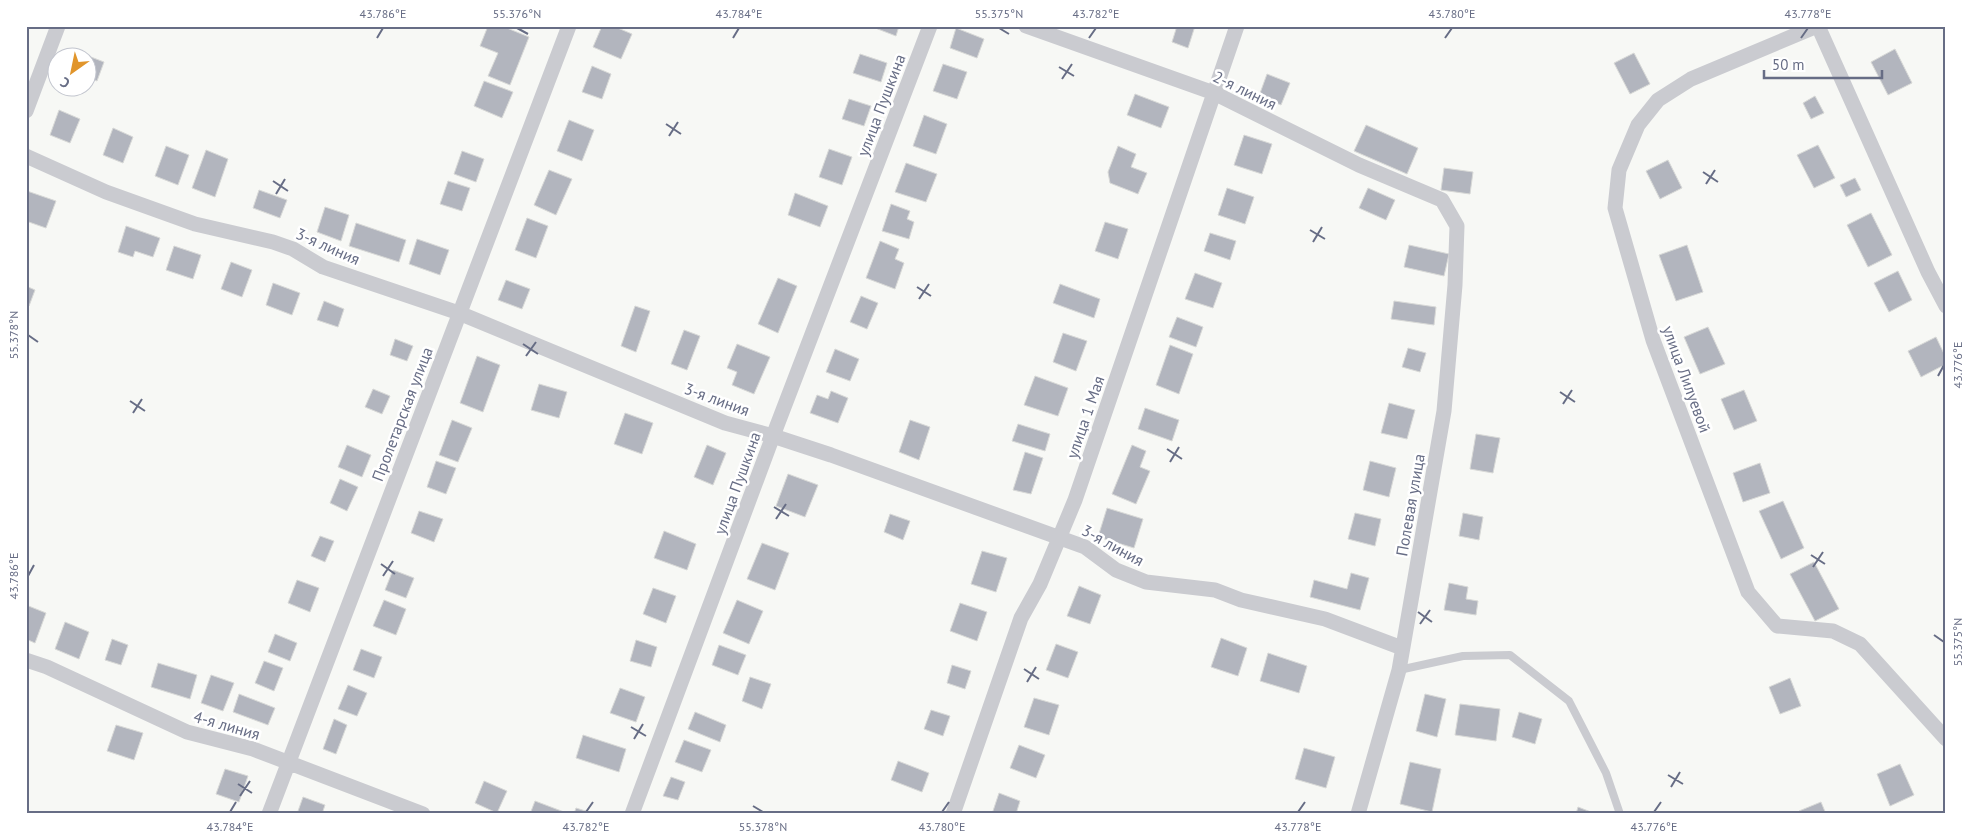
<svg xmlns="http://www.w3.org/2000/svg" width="1972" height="840" viewBox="0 0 1972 840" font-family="'PT Sans',sans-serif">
  <rect width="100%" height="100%" fill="#f7f8f5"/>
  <path fill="#b2b5be" stroke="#d8d9d7" d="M488 26H502L529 37 510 85 488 76 498 53 480 46Z
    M602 26H613L632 34 621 59 593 47Z
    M870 26H899L896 36Z
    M1177 26H1195L1188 48 1172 42Z
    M956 28 984 39 977 58 950 48Z
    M1895 49 1912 83 1888 95 1871 62Z
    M1634 53 1650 84 1630 94 1614 63Z
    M83 54 104 62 97 81 88 77V58H82Z
    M860 54 887 63 881 82 853 73Z
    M943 64 967 72 957 99 933 91Z
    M592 66 611 74 602 99 582 92Z
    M1267 74 1290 83 1281 105 1259 96Z
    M484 81 513 92 502 118 474 106Z
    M1135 94 1169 107 1161 128 1127 115Z
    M1815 96 1824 113 1811 119 1803 103Z
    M849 99 871 106 864 126 842 119Z
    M59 110 80 119 70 143 50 135Z
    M924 115 947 124 936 154 913 146Z
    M569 120 594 130 582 161 557 151Z
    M1366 125 1418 148 1407 174 1354 151Z
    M113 128 133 137 123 163 103 155Z
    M1244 135 1272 144 1262 174 1234 165Z
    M1818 145 1835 178 1814 188 1797 155Z
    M166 146 189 155 178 185 155 176Z
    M1118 146 1136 154 1131 167 1147 173 1138 194 1110 183 1108 172Z
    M829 149 852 157 842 185 819 177Z
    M206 150 228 159 215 197 192 188Z
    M462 151 484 159 476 182 454 174Z
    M1668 160 1682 188 1660 199 1646 171Z
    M906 163 937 174 926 202 895 192Z
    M1444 168 1473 172 1470 194 1441 190Z
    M549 170 572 179 556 215 534 205Z
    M1855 178 1861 190 1846 197 1840 185Z
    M448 181 470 188 462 211 440 204Z
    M1227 188 1254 197 1245 224 1218 215Z
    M1368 188 1395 200 1386 220 1359 208Z
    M259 190 287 200 280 218 253 208Z
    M27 191 56 201 46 228 26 221Z
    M795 193 828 206 820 227 788 215Z
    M891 204 910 211 907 219 914 222 909 239 882 231Z
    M325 207 349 215 341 241 317 232Z
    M1871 213 1892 255 1868 267 1847 225Z
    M527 218 548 226 536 258 515 250Z
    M1105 222 1128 229 1118 259 1095 251Z
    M356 223 406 240 399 262 349 246Z
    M126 226 160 238 153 257 135 251 133 257 118 252Z
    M1210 233 1236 241 1230 260 1204 251Z
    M417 239 449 250 440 275 409 264Z
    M880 241 899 249 895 259 904 263 895 289 866 278Z
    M1409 245 1449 254 1444 276 1404 267Z
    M1687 245 1703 292 1676 301 1659 255Z
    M174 246 201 255 193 279 166 270Z
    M231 262 252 270 242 297 221 289Z
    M1898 271 1912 300 1889 312 1874 283Z
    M1195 273 1222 283 1213 308 1185 299Z
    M778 278 797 286 778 333 758 324Z
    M506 280 530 289 522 309 498 300Z
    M273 283 300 293 292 315 266 305Z
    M1060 284 1100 299 1094 318 1053 303Z
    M26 286 35 290 29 306 26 305Z
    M861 296 878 303 867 329 850 322Z
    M324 301 344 309 338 327 317 320Z
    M1394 301 1436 307 1434 325 1391 319Z
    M635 306 650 311 636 352 621 346Z
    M1177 317 1203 327 1196 347 1169 337Z
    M1708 327 1725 364 1700 374 1684 337Z
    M684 330 700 336 687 370 671 364Z
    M1063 333 1087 341 1076 371 1053 362Z
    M1936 337 1946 358V364L1921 377 1908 351Z
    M395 339 413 346 407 361 390 355Z
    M737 344 770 357 754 394 732 385 737 372 727 368Z
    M1170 345 1193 354 1179 394 1156 385Z
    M1408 348 1426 353 1420 372 1402 367Z
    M835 349 859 359 850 381 826 372Z
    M477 356 500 365 483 412 460 403Z
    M1035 376 1068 388 1058 416 1024 405Z
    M539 384 567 392 559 418 531 410Z
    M373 389 390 396 382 414 365 407Z
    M1744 390 1757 421 1734 430 1721 399Z
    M831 391 848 398 838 423 810 413 817 395 828 399Z
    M1389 403 1415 410 1407 439 1381 433Z
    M1145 408 1179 420 1172 441 1138 429Z
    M625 413 653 423 642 454 614 444Z
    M452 420 472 428 458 462 439 455Z
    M910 420 930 427 919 460 899 452Z
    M1018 424 1050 434 1045 451 1012 441Z
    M1476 434 1500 438 1493 473 1470 469Z
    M347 445 371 455 362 477 338 467Z
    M707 445 726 453 713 485 694 477Z
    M1132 445 1146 451 1140 467 1150 471 1136 504 1112 494Z
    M1025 452 1043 458 1031 494 1013 490Z
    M436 461 456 468 446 494 427 487Z
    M1370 461 1396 468 1389 497 1363 490Z
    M1760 463 1770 493 1743 502 1733 473Z
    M788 474 818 485 805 517 776 506Z
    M340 479 358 487 347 511 330 503Z
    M1783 501 1804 548 1781 559 1759 511Z
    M1107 508 1143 519 1134 548 1098 537Z
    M419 511 443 519 434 542 411 533Z
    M1355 513 1381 519 1375 546 1348 539Z
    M1463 513 1483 517 1479 540 1459 536Z
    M890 514 910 521 903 540 884 532Z
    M664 531 696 544 687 570 654 558Z
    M320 536 334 541 325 562 311 556Z
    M762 543 789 553 775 590 747 579Z
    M982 551 1007 558 996 592 971 584Z
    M1814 562 1839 609 1815 621 1790 574Z
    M393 570 414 578 406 598 385 590Z
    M1351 573 1369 578 1360 610 1310 597 1314 580 1347 589Z
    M297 580 319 588 310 612 288 603Z
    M1449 583 1468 587 1466 599 1478 601 1476 615 1444 610Z
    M1079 586 1101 595 1090 624 1067 616Z
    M653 588 676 596 666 623 643 614Z
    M384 600 406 609 396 635 373 626Z
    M737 600 763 611 749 644 723 633Z
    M960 603 987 612 977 641 950 631Z
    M26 605 46 613 35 643 26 639Z
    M65 622 89 632 79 659 55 649Z
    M275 634 297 643 290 661 268 652Z
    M1221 638 1247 648 1238 676 1211 667Z
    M112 639 128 645 121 665 105 660Z
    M636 640 657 647 651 667 630 661Z
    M1056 644 1078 652 1068 678 1046 670Z
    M719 645 746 655 738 675 712 665Z
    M361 649 382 657 374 678 353 670Z
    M1268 653 1307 666 1299 693 1260 681Z
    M264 661 283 668 274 691 255 683Z
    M158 663 197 675 190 699 151 687Z
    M952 665 971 671 965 689 947 683Z
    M211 675 234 683 223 711 201 703Z
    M750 677 771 684 762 709 742 701Z
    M1790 678 1801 706 1780 714 1769 687Z
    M348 685 367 693 357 716 338 709Z
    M620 688 645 697 636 722 610 713Z
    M239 694 275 708 268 725 233 712Z
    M1425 694 1446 699 1437 737 1416 731Z
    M1034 698 1059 705 1049 735 1024 727Z
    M1460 704 1500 709 1496 741 1455 735Z
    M931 710 950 716 943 736 924 729Z
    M695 712 726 725 720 742 688 729Z
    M1519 712 1542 719 1535 744 1512 737Z
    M334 719 347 725 336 754 323 749Z
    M116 725 143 733 134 760 107 751Z
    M583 735 626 749 619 772 576 758Z
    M684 740 711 750 702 772 675 762Z
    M1019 745 1045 755 1036 778 1010 768Z
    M1304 748 1335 757 1326 788 1295 779Z
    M898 761 929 773 922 792 891 780Z
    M1410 762 1441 769 1432 812 1400 804Z
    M1900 764 1914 795 1890 806 1877 774Z
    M225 769 248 776 239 802 216 794Z
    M671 777 685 782 678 800 663 796Z
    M484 781 507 791 497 813 475 803Z
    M999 793 1020 801 1016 814H992Z
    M303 797 325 805 322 814H297Z
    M535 801 564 812 563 814H530Z
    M1821 802 1826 814H1801L1799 811Z
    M1578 807 1596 814H1576Z
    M576 808 595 814H574Z"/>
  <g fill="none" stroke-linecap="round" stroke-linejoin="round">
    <path stroke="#cacbd0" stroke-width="8" d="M1399 670 1463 656 1510 655 1569 701 1606 773 1620 814"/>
    <path stroke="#cacbd0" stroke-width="15" d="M1026 26 1214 93 1359 165 1442 200 1457 226 1455 285 1444 411 1399 670 1358 814
      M1817 26 1691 79 1658 100 1638 125 1619 170 1615 208 1653 340 1748 592 1777 626 1833 631 1860 644 1946 739
      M1818 26 1928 272 1946 306
      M26 111 58 26
      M26 156 106 192 195 224 273 242 293 249 323 267 459 313 725 423 773 436 831 455 1085 547 1116 570 1146 582 1215 590 1241 600 1325 619 1402 648
      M26 660 47 667 187 732 253 749 423 814
      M269 814 569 26
      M632 814 773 436 930 26
      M953 814 1021 618 1040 584 1075 500 1237 26"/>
  </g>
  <path fill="none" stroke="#676d85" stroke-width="2" d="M517 28 528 34M999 28 1009 34M377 38 383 28M733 38 739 28M1089 38 1096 28M1445 38 1452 28M1801 38 1808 28M1059 67 1074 76M1062 79 1072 64M666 124 681 134M669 136 678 122M1703 172 1718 182M273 181 288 191M1706 184 1715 170M276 194 285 179M1310 230 1325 239M1313 242 1322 227M917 287 931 296M919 299 929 284M28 335 38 342M523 344 538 354M526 356 536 342M1938 376 1944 365M1560 392 1575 402M130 401 145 411M1563 404 1572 390M133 413 142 399M1167 449 1182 459M1170 462 1179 447M774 507 789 516M776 519 786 504M1811 555 1825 564M381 564 395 574M1813 567 1823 552M28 576 34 565M383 576 393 561M1418 612 1432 622M1420 624 1430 610M1934 635 1944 642M1024 669 1039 679M1027 682 1036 667M631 727 646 736M634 739 643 724M1668 775 1683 784M238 784 252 793M1671 787 1680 772M240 796 250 781M753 806 763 812M230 812 236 802M586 812 593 802M942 812 949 802M1298 812 1305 802M1654 812 1661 802"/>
  <g text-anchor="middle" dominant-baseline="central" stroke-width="5" stroke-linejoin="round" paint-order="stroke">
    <g font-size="16" fill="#676d85" stroke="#fff">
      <text transform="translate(1245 90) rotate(26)">2-я линия</text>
      <text transform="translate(881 105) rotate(-69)">улица Пушкина</text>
      <text transform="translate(328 246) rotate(24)">3-я линия</text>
      <text transform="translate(1687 379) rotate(70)">улица Лилуевой</text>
      <text transform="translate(717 399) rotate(20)">3-я линия</text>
      <text transform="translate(402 414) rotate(-69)">Пролетарская улица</text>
      <text transform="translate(1085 417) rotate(-71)">улица 1 Мая</text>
      <text transform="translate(737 483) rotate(-70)">улица Пушкина</text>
      <text transform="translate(1410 505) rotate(-80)">Полевая улица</text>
      <text transform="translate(1113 545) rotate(29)">3-я линия</text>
      <text transform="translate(227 725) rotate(16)">4-я линия</text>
    </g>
  </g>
  <rect width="1972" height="840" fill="none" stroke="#ffffff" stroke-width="55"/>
  <g transform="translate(72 72) rotate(213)"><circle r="24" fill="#ffffff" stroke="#c2c5ce"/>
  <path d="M0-4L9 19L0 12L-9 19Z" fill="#e1952b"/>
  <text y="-8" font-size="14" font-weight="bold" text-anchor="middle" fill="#676d85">С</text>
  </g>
  <path d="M1764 70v8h118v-8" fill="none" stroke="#676d85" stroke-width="2.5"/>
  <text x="1772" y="70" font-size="15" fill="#676d85" stroke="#ffffff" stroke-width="4" paint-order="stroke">50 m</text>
  <rect x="28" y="28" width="1916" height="784" fill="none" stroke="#676d85" stroke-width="2"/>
  <g font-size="12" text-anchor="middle" fill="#676d85">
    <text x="383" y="18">43.786°E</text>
    <text x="517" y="18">55.376°N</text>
    <text x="739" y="18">43.784°E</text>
    <text x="999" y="18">55.375°N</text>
    <text x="1096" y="18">43.782°E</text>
    <text x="1452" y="18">43.780°E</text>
    <text x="1808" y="18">43.778°E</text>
    <text transform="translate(14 335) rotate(-90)" y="4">55.378°N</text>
    <text transform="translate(1958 365) rotate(-90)" y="4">43.776°E</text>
    <text transform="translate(14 576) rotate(-90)" y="4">43.786°E</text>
    <text transform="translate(1958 642) rotate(-90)" y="4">55.375°N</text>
    <text x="230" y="831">43.784°E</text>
    <text x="586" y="831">43.782°E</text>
    <text x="763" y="831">55.378°N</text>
    <text x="942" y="831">43.780°E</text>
    <text x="1298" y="831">43.778°E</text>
    <text x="1654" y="831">43.776°E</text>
  </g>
</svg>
